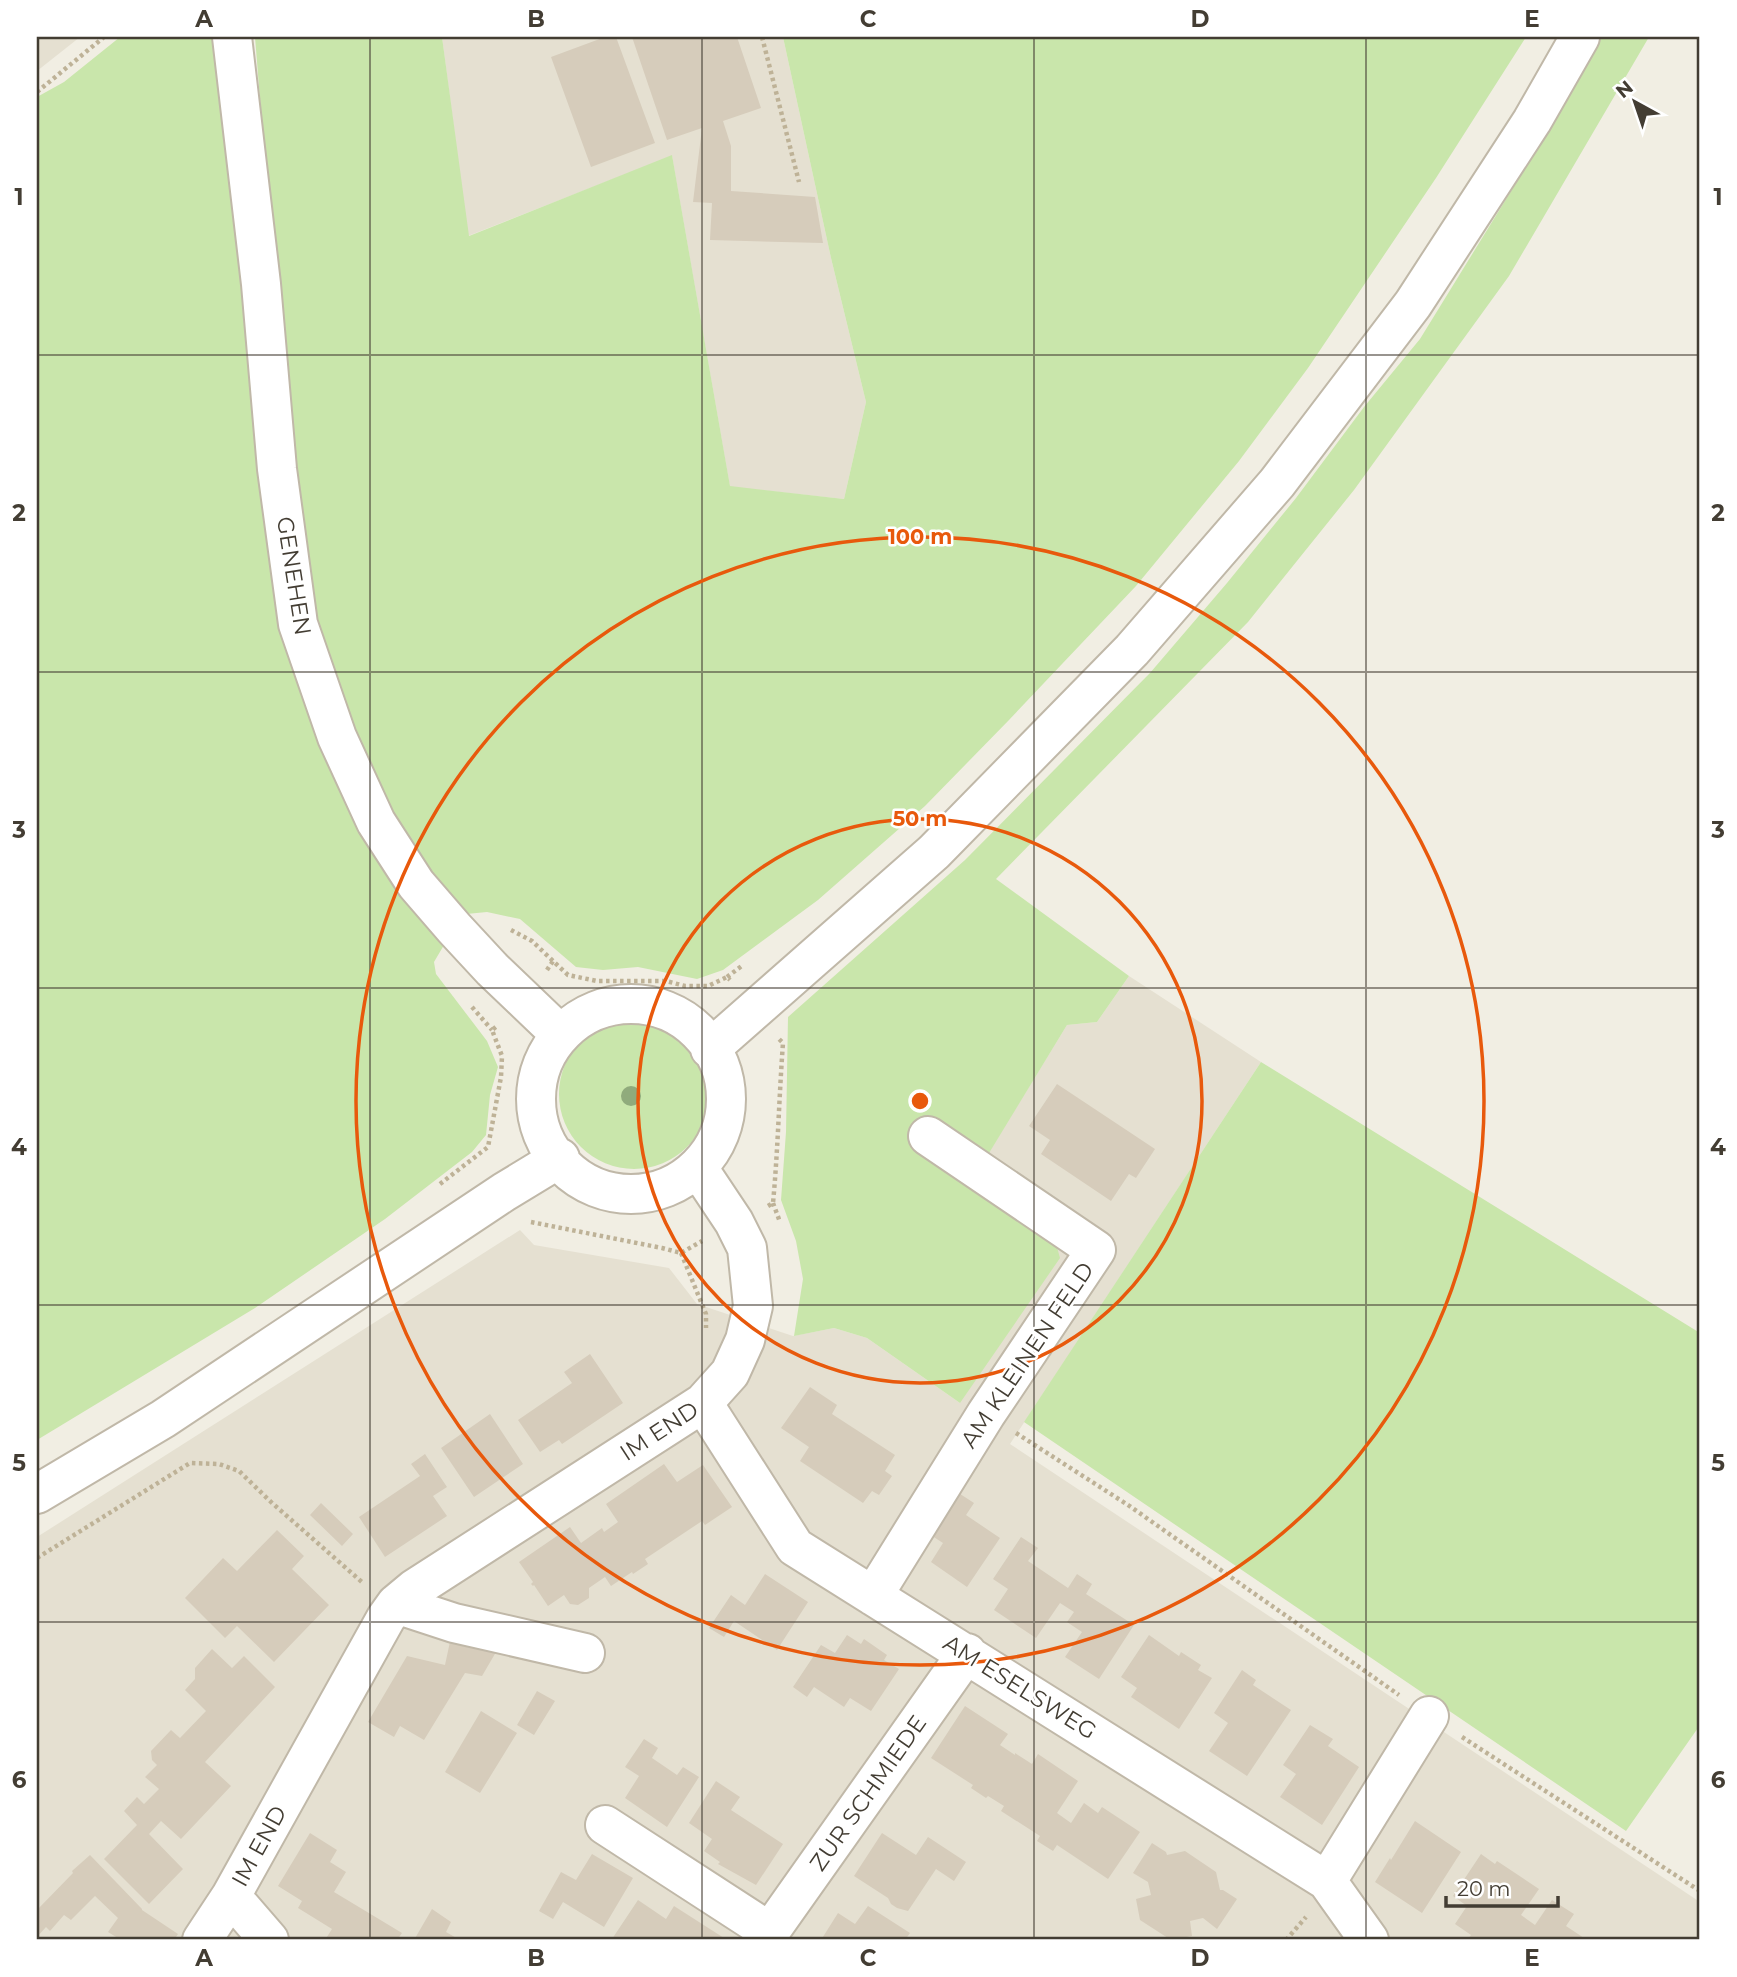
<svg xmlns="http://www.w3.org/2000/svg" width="1737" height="1977" viewBox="0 0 1737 1977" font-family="Montserrat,sans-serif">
  <rect width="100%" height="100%" fill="#f1eee3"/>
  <path fill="#e5e0d1" d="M37 37H80L37 71Z
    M442 37H783L831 258 866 402 844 499 730 487 672 156 468 236Z
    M1129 976 1261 1062 1010 1444 1700 1902V1940H37V1537L520 1230 534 1245 669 1268 697 1304 793 1336 834 1328 867 1338 960 1403 986 1157 1067 1025 1097 1022Z"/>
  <path fill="#c9e6ab" d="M120 37H220L276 588 444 945 434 962 436 974 487 1041 498 1067 490 1095 486 1135 472 1152 385 1219 255 1308 37 1440V97L64 82Z
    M255 37H442L469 236 672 155 730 486 844 499 866 402 831 258 783 37H1526L1436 178 1308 368 1239 461 1136 586 1009 720 925 806 818 900 723 970 697 979 638 967 603 970 576 967 520 919 487 912 456 915 392 814 362 755 306 597 281 359Z
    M1602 37H1649L1509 276 1354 490 1248 622 996 879 1129 976 1097 1022 1067 1025 986 1158 1053 1233 1060 1258 960 1403 867 1338 834 1328 794 1336 803 1279 796 1241 781 1200 786 1132 788 1017 965 860 1150 673 1227 583 1296 498 1364 407 1420 339 1559 113Z
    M559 1094a75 75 0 1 1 150 0a75 75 0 1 1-150 0Z
    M1261 1062 1700 1333V1725L1626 1831 1024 1422Z"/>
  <path fill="#d6ccbb" d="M605 37H616L655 143 591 167 551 57Z
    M632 37H737L761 108 723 121 731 146V191L815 197 823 243 710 240 712 203 693 202 702 128 667 140Z
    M1057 1084 1155 1149 1136 1178 1129 1174 1111 1201 1041 1154 1050 1140 1029 1126Z
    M590 1354 623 1403 562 1444 559 1440 540 1452 518 1420 572 1383 564 1372Z
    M810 1387 837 1405 832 1414 895 1455 885 1471 892 1476 879 1495 872 1491 863 1503 800 1461 809 1447 781 1428Z
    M490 1414 523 1464 474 1497 441 1448Z
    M425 1454 447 1487 433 1496 447 1516 385 1557 359 1517 420 1476 411 1464Z
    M664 1464 677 1482 703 1465 732 1507 705 1525 702 1521 645 1559 648 1564 633 1574 632 1572 611 1586 605 1577 589 1588V1598L578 1605 570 1604 564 1595 548 1606 534 1585 533 1586 531 1584 533 1582 519 1562 570 1527 581 1543 602 1528 604 1532 618 1522 606 1504Z
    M954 1490 974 1503 966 1515 1000 1538 967 1587 931 1562 943 1543 926 1532Z
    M321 1503 353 1534 342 1546 310 1515Z
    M277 1530 304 1556 292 1569 329 1605 274 1662 237 1626 225 1638 185 1598 223 1558 237 1571Z
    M1021 1537 1038 1548 1028 1561 1068 1588 1077 1574 1092 1584 1086 1594 1134 1625 1099 1679 1065 1657 1082 1632 1067 1622 1074 1612 1060 1603 1036 1638 994 1610 1008 1589 993 1579Z
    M765 1574 808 1602 777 1650 734 1621 724 1637 709 1628 731 1595 745 1605Z
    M847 1635 861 1644 864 1639 887 1655 884 1660 899 1669 871 1711 850 1698 844 1707 814 1687 807 1697 793 1687 821 1645 835 1653Z
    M1149 1635 1179 1656 1181 1652 1201 1665 1198 1670 1212 1678 1179 1729 1131 1697 1137 1688 1121 1677Z
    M451 1637 499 1647 482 1676 465 1673 424 1740 400 1726 394 1737 368 1722 407 1656 445 1665Z
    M212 1649 232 1668 244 1656 275 1687 205 1762 231 1786 181 1839 161 1821 149 1834 183 1869 149 1904 104 1859 137 1825 124 1811 137 1797 144 1804 159 1789 145 1777 157 1765 152 1760 151 1751 171 1730 180 1738 206 1711 185 1690 195 1679V1668Z
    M1242 1670 1256 1680 1253 1685 1291 1710 1247 1776 1209 1751 1228 1723 1214 1713Z
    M537 1691 555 1701 534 1735 517 1725Z
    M965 1706 1008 1734 1000 1745 1015 1755V1753L1032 1764 1038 1754 1078 1781 1057 1813 1071 1823 1084 1803 1098 1813 1102 1807 1140 1832 1108 1879 1057 1845 1053 1851 1037 1841 1040 1836 1001 1811 1004 1806 988 1796 986 1798 971 1788 973 1785 931 1758Z
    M481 1711 517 1733 480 1793 445 1772Z
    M1310 1725 1333 1739 1328 1746 1359 1767 1322 1825 1280 1797 1296 1774 1283 1765Z
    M644 1739 658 1748 652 1758 677 1775 683 1767 699 1777 667 1827 625 1798 639 1776 625 1767Z
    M716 1781 740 1797 731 1810 783 1844 756 1885 718 1864 720 1862 704 1851 712 1839 689 1823Z
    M1415 1821 1461 1852 1422 1913 1375 1882 1390 1858 1391 1860Z
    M310 1833 337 1850 330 1862 346 1872 334 1892 402 1933 397 1940H325L332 1929 298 1908 302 1901 278 1886Z
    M882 1833 916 1855 928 1837 966 1862 954 1881 936 1869 908 1911 897 1908 891 1904 888 1898 854 1876Z
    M1152 1843 1166 1852 1167 1855 1185 1851 1216 1872 1220 1890H1223L1237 1899 1217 1929 1203 1918 1190 1921 1192 1936 1171 1940 1140 1920 1136 1899 1151 1895 1148 1882 1133 1873Z
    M592 1854 633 1878 604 1927 563 1902 553 1919 539 1911 561 1872 576 1880Z
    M1481 1854 1495 1864 1497 1861 1539 1889 1521 1915 1535 1925 1552 1900 1574 1914 1566 1926 1587 1940H1530L1527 1938 1525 1940H1467L1471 1935 1455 1924 1467 1906 1453 1896Z
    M90 1855 142 1909V1910L178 1934 174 1940H121L108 1932 118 1918 95 1896 71 1920 64 1915 50 1931 46 1927 37 1937V1910L73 1873 72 1871Z
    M638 1900 666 1919 674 1906 724 1938 722 1940H614L612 1939Z
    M868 1906 910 1933 905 1940H821L838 1913 855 1924Z
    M432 1909 451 1922 446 1932 460 1940H414Z"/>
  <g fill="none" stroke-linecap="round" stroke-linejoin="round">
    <defs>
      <path id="minor" d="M232 37 261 284 277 469 298 624 337 737 376 822 416 884 454 928 492 969 560 1034
        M536 1099a95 95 0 1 1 190 0a95 95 0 1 1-190 0Z
        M710 1049 934 852 1132 650 1277 483 1413 304 1532 121 1580 37
        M703 1403 795 1547 1327 1881 1369 1940
        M37 1494 163 1419 504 1192 560 1158
        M873 1596 986 1414 1096 1250 928 1136
        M396 1604 454 1623 585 1653
        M605 1825 770 1932
        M1327 1881 1429 1716
        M231 1896 269 1940
        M202 1940 231 1896 386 1618 396 1604 414 1589 703 1403 730 1373 745 1340 753 1306 747 1248 734 1222 698 1168
        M764 1940 967 1653"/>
    </defs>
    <use href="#minor" stroke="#c0b8a8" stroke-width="42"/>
    <path stroke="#beb297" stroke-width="4.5" stroke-dasharray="3.5 3.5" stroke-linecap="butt" d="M762 37 799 182
      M37 92 104 37
      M511 930 532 941 553 961
      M547 970 553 961 568 975 597 981H666L685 986H708L727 977 730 980
      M727 977 743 965
      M472 1007 492 1030
      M440 1184 488 1147 501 1077 502 1056 492 1030 497 1026
      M773 1203 780 1222
      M768 1206 773 1203C778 1150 779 1097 783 1043L778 1038
      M531 1222 662 1248 681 1253 702 1241
      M681 1253 706 1314V1328
      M1016 1433 1128 1505 1399 1695
      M37 1558 190 1463 219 1464 239 1471 271 1502 363 1583
      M1462 1737 1700 1891
      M1286 1940 1306 1917"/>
    <use href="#minor" stroke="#fff" stroke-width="38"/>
  </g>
  <circle fill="#90ab7c" cx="631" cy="1096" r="10"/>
  <path fill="none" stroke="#433d33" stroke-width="2" stroke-opacity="0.55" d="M370 37V1940M702 37V1940M1034 37V1940M1366 37V1940M37 355H1700M37 672H1700M37 988H1700M37 1305H1700M37 1622H1700"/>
  <g fill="none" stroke="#e8590c" stroke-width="3.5">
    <circle cx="920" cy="1101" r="282"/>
    <circle cx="920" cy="1101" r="564"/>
  </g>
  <g text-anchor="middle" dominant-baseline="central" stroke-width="5" stroke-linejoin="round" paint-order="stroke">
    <g font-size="23" fill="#433d33" stroke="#fff">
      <text transform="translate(294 576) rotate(81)">GENEHEN</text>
      <text transform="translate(1027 1355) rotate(-56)">AM KLEINEN FELD</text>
      <text transform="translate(659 1431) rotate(-33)">IM END</text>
      <text transform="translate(1020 1687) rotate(32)">AM ESELSWEG</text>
      <text transform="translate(868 1793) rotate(-55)">ZUR SCHMIEDE</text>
      <text transform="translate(259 1846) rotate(-61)">IM END</text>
    </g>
  </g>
  <circle cx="920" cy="1101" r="10" fill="#e8590c" stroke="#fff" stroke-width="3.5"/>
  <g font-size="21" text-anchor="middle" font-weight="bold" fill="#e8590c" stroke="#fff" stroke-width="5" stroke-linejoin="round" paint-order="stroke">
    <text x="920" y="544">100 m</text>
    <text x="920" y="826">50 m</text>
  </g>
  <rect width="1737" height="1977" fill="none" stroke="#ffffff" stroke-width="77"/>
  <g transform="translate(1635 102) rotate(320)" stroke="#ffffff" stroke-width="5" paint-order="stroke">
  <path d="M0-5L12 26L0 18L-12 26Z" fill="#433d33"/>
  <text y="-10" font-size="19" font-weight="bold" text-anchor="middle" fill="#433d33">N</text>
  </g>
  <path d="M1446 1896v10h112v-10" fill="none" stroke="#433d33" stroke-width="3.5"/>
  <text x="1457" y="1896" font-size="21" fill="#433d33" stroke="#ffffff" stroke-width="5" paint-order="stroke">20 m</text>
  <rect x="38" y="38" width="1660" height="1900" fill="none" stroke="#433d33" stroke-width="2.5"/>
  <g font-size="23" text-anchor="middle" font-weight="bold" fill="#433d33">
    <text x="204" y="27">A</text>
    <text x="536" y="27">B</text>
    <text x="868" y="27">C</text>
    <text x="1200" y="27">D</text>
    <text x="1532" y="27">E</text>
    <text x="19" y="205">1</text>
    <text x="1718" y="205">1</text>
    <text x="19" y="521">2</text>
    <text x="1718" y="521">2</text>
    <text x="19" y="838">3</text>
    <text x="1718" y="838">3</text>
    <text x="19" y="1155">4</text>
    <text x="1718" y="1155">4</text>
    <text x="19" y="1471">5</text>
    <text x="1718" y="1471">5</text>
    <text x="19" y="1788">6</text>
    <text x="1718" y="1788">6</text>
    <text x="204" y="1966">A</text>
    <text x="536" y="1966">B</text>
    <text x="868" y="1966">C</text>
    <text x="1200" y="1966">D</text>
    <text x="1532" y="1966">E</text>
  </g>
</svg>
